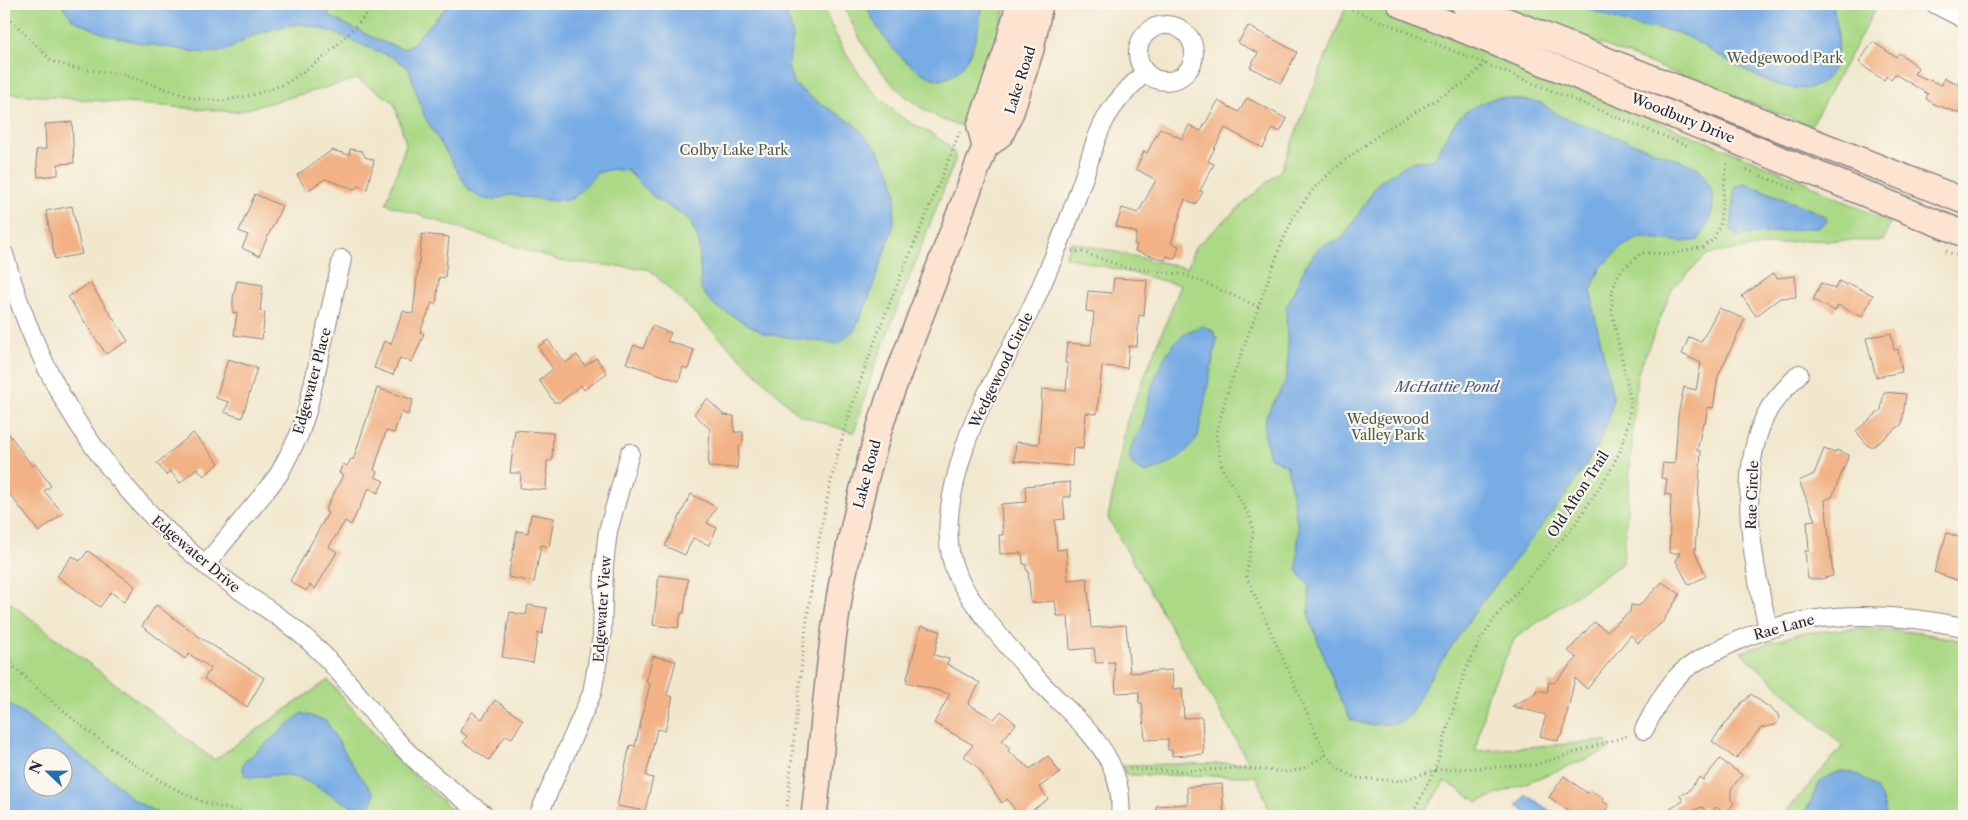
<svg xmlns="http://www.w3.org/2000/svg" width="1968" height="820" viewBox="0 0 1968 820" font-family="'Libre Caslon Text',serif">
  <rect width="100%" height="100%" fill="#fbf7ec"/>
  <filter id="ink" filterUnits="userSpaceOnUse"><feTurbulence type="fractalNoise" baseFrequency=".02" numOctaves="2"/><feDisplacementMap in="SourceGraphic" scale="10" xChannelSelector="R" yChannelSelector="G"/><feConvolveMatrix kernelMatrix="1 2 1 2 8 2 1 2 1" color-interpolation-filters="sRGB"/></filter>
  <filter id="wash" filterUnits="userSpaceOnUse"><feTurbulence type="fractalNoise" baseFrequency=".0096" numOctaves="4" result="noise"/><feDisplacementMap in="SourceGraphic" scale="20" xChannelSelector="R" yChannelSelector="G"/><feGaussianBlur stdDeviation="1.12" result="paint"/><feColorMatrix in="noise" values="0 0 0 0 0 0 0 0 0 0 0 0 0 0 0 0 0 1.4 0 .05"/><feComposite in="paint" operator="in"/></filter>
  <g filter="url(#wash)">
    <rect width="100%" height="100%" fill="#f1e7cd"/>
    <path fill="#abd986" stroke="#667e60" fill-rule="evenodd" d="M4 4H822C840 48 861 85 899 115 913 127 957 141 955 160L872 373 854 433 799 415 649 269 560 261 386 204 406 144 394 102 357 79 236 112 4 93Z
      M843 4H1006L996 47 970 119 959 125C948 124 937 117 927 111 885 87 862 47 843 4Z
      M1347 4H1367L1799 179 1890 223 1883 241 1805 240 1708 254 1673 287 1637 375 1623 563 1515 638 1488 695 1475 751 1606 741 1609 750 1478 802 1445 781 1422 816H1266L1269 809 1256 776 1126 775 1123 765 1249 763 1108 518 1127 420 1181 285 1065 257 1071 242 1187 268 1195 247 1281 170Z
      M1498 4H1878L1811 126Z
      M4 598 214 760 328 680 392 755 459 816H4ZM32 758H62V788H32Z
      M1865 628 1921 633 1964 641V816H1782L1843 746 1741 652 1801 633Z"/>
    <path fill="#78ace5" stroke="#4d6790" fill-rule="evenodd" d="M61 4H323L331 17 380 41 403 49 412 44 449 4H781L789 20 793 37 788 67 794 84 816 101 853 123 877 149 892 174 896 194 893 227 868 300 855 329 838 344 765 334 712 304 701 289 699 241 689 219 655 198 628 171 612 169 597 173 574 198 566 200 554 201 511 195 492 200 481 198 469 190 424 116 409 69 394 58 324 29 302 24 284 26 256 34 225 51 204 53 140 43 104 34 73 20Z
      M866 4H983C978 29 972 76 939 80 907 72 876 33 866 4Z
      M1575 4H1832C1839 26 1842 54 1830 74 1800 119 1714 48 1681 34 1665 28 1648 29 1632 25 1613 19 1594 11 1575 4Z
      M1498 97 1539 102 1560 116 1697 167C1720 192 1716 214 1698 240L1682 242 1642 237 1623 246 1601 267 1591 290 1594 312 1613 397 1609 419 1596 449 1568 492 1477 609 1428 681 1410 715 1399 723 1369 725 1351 720 1341 701 1309 618V586L1297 570 1298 528 1287 466 1270 457 1264 435 1266 416 1285 382 1288 367 1286 308 1306 265 1320 246 1342 239 1379 182 1411 162 1434 159C1455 121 1455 111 1498 97Z
      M1745 183 1819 213 1826 217 1827 221 1819 227 1739 236 1731 231 1734 193 1736 187Z
      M1203 326 1213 331 1217 339 1198 436C1186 456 1168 466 1146 473 1141 471 1134 468 1131 462 1125 449 1139 435 1143 423 1146 416 1146 408 1148 400 1156 371 1170 333 1203 326Z
      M4 700 115 782 132 799 163 816H4ZM32 758H62V788H32Z
      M302 713 326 721 354 767 374 794C373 801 372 807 364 808 350 810 318 785 301 779 294 777 283 775 275 775 264 775 257 780 245 776L242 768 244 762Z
      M1844 771C1868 775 1883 791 1886 816H1801C1820 796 1808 778 1844 771Z
      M1526 794 1553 813 1550 816H1531L1517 806Z"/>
    <g id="blocks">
      <path fill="#f2b285" d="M1248 26 1297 52 1281 83 1250 67 1258 53 1238 43Z
        M1873 42 1896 57 1899 53 1912 62 1918 68 1914 74 1942 85 1944 78 1964 86V115L1934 104 1926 99 1928 94 1895 74 1891 79 1887 76 1884 80 1867 69 1859 62Z
        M1247 98 1287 119 1280 132 1273 128 1263 148 1225 128 1208 161 1214 164 1200 191 1203 192 1195 205 1185 199 1171 243 1179 246 1175 259 1167 256 1165 260 1135 251 1137 245 1134 244 1137 233 1116 226 1122 208 1138 213 1156 180 1136 169 1144 151 1147 153 1160 128 1182 139 1189 125 1201 131 1218 101 1239 112Z
        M72 122 74 163 58 164V175L38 177 36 150 46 149 45 124Z
        M350 149 362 151 365 157 374 160 367 189 358 186 354 189 325 179 307 191 297 175 332 150 349 155Z
        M255 194 282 206 259 256 242 248 248 235 239 231Z
        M72 206 82 254 55 259 46 211Z
        M422 234 449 237 445 278 439 277 436 304 432 303 420 332 424 334 412 362 400 358 393 375 374 368 384 341 391 344 403 311 413 314Z
        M1774 273 1777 278 1795 276 1796 297 1780 298 1756 316 1742 296Z
        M1114 278 1147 280 1144 316 1139 315 1137 346H1129L1127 368 1102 366 1097 414 1086 413 1083 449 1073 448 1072 466 1014 461 1016 442 1039 444 1042 389 1066 391 1068 363H1065L1067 343 1091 345 1094 312 1086 311 1088 291 1112 293Z
        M237 281 263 285 260 311 265 312 262 339 234 335 237 312 233 313V298Z
        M1839 281 1847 285 1848 283 1873 295 1862 317 1838 305 1835 311 1813 300 1821 283 1835 289Z
        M90 283 128 341 106 354 68 297Z
        M1719 308 1745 319 1718 376 1713 408 1708 407 1705 423H1703L1697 451H1701L1695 552 1706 576 1689 585 1676 561 1680 553H1669L1671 495 1665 494 1667 479 1661 478 1663 463 1675 464 1678 415 1684 387 1696 390 1701 363 1682 354 1689 337 1701 342Z
        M652 326 671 333 667 341 694 350 688 369 683 367 679 381 626 363 634 345 643 349Z
        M1891 333 1894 350 1898 349 1902 372 1876 377 1866 338Z
        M548 340 565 363 577 355 585 366 596 358 607 373 584 390 581 385 560 402H554L539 380 553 369 538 347Z
        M228 359 257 368 242 418 224 412 229 402 216 398Z
        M377 388 413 400 408 415 401 412 394 433 386 431 374 470 377 472 375 477 384 481 378 493 369 488 351 525 345 521 329 547 337 552 315 589 310 585 306 591 290 581 328 513 325 511 343 475 339 473 343 464 347 466 351 459 353 460Z
        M1884 392 1906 394 1902 424 1874 446H1868L1856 431 1881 410Z
        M707 399 724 415 734 416V432H743V442L739 447 737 468 708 467 710 429 694 414Z
        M4 427 32 466 35 464 51 486 44 491 63 513 39 532 4 487Z
        M515 430 553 433 552 461H547L546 490 520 488 521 473H510Z
        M193 433 219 463 204 476 197 468 180 483 170 471 166 475 157 463Z
        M1824 449 1835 453 1836 450 1849 455 1832 497 1825 500 1833 576 1821 579H1808L1805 551H1809L1807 521 1815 520 1799 481 1814 474Z
        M1070 482 1071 497H1063L1065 519 1055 520 1057 550 1066 549 1068 580 1087 578 1091 628 1126 625 1130 673 1172 670 1173 689 1182 688 1184 718 1202 717 1204 754 1172 756V750H1168V739L1145 740 1142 703H1139V692L1116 693 1114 662 1096 663 1094 648 1070 650 1068 616H1057L1055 601 1031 603 1028 570H1026V564H1023L1022 553 1000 554 999 535H1003L1001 504 1026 502 1025 486Z
        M691 494 716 507 707 523 717 528 709 545 693 538 685 555 665 546Z
        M531 514 554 518 549 547 541 545 534 582 508 577 517 531 528 533Z
        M1947 533 1964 539V566L1959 581 1934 572Z
        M88 551 135 586 124 602 111 592 100 607 57 576 72 556 80 561Z
        M659 575 688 579 684 613H681L678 628 653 625Z
        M1662 582 1680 594 1665 618 1666 619 1638 643 1631 635 1587 689 1575 678 1562 736H1559L1558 741 1540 736 1546 715 1512 706 1535 694 1536 690 1547 692 1549 682 1554 683 1577 658 1568 651 1594 622 1607 631 1630 612 1631 605 1639 606Z
        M156 605 201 638 264 678 247 707 204 679 211 668 189 654 185 659 142 626Z
        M528 605 547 608 542 634 538 633 533 663 502 657 510 612 526 615Z
        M921 626 940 631 934 655 949 659 947 664 980 683 968 704 994 719 1001 711 1016 724 1002 741 1010 748 1008 751 1030 769 1048 756 1060 773 1039 787 1048 799 1024 816H1019L1007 799 1002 803 978 768 964 756 973 745 934 723 950 694 906 682Z
        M653 656 676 661 667 695 673 697 665 731 657 729 646 776 653 778 645 811 617 806 630 745 635 746 650 684 646 682Z
        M1751 694 1778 714 1779 720 1775 725 1761 728 1736 759 1712 741 1744 700 1745 701Z
        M495 700 523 720 512 738 506 735 489 760 463 742 467 736 460 731 472 712 482 719Z
        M1720 759 1742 775 1731 789V800L1734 803 1726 814 1716 807 1711 814 1702 807 1680 816H1659L1683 801 1680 795 1688 792 1699 777 1703 780Z
        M1564 776 1587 793 1590 790 1604 799 1602 801 1609 805 1602 816H1576L1549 797Z
        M1222 784 1224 816H1157L1156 806 1188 804 1187 787Z"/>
    </g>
  </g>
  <g filter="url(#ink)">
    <use href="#blocks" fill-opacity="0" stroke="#8a8484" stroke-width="1"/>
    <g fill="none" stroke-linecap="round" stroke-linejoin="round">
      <defs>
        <path id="street" d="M1935 4 1964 19
          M1138 53a28 28 0 1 1 56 0a28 28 0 1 1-56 0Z
          M4 254C40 383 103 481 207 566 241 594 279 613 311 643 343 672 367 708 396 740 422 769 455 793 486 816
          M205 565 265 492 279 474 299 435 307 411 342 259
          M1768 628C1753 564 1734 470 1769 409 1777 396 1789 385 1799 374
          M1644 730C1653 712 1662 694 1676 678 1688 665 1704 657 1720 649 1796 609 1881 610 1964 627
          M538 816 592 693 602 636 604 565 608 531 630 453
          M1120 816C1126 756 1078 722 1041 683 1015 655 973 608 957 575 939 536 953 484 965 446 982 394 1013 349 1035 300 1052 262 1068 224 1081 185 1090 161 1095 135 1109 113 1118 98 1132 85 1145 72"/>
        <path id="secondary" d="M1400 4 1964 234
          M1464 4 1964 201
          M985 147 980 126 1006 53 1019 4
          M814 816C823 738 828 659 842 582 854 521 869 460 888 401L985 147 1001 134 1011 112 1031 49 1040 4"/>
      </defs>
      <use href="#street" stroke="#8a8484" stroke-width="20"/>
      <use href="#secondary" stroke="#8a8484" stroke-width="28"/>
      <path stroke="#8a8484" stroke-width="3" stroke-dasharray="1 4" stroke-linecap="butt" d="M1338 4 1688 146
        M4 13 52 61 73 68 121 74 194 98 222 101 253 95 285 84 327 55 377 4
        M1485 63 1466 82 1385 130 1338 166 1315 187 1295 214 1282 242 1226 396 1216 435 1222 468 1250 517 1253 532 1246 576 1326 755 1341 770 1356 778 1400 781 1435 770 1535 765 1630 735
        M1747 170 1794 189
        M1072 251 1082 252 1124 267 1186 275 1259 307
        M1946 251 1964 259
        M4 657C57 709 137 776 206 803 227 811 252 812 273 816
        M1130 769 1184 771 1243 768 1287 772 1302 769 1326 755
        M786 816C799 695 807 571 838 453 868 342 919 238 960 131
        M1411 816 1435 770 1464 674 1478 644 1494 619 1576 523 1610 471 1620 451 1627 428 1631 402 1612 312V292L1619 273 1641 253 1671 254 1703 247 1714 239 1720 224 1727 161"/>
      <use href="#street" stroke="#fff" stroke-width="18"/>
      <use href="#secondary" stroke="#fde4d1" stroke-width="25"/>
    </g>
  </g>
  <g text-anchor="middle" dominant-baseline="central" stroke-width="4.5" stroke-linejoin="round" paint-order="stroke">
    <g font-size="14" fill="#4b5952" stroke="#fbf7ec">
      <text x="1785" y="58">Wedgewood Park</text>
      <text x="734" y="150">Colby Lake Park</text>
      <text x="1388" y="419">Wedgewood<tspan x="1388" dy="16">Valley Park</tspan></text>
    </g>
    <g font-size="14" fill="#22223b" stroke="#fbf7ec">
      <text transform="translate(1020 80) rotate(-72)">Lake Road</text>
      <text transform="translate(1683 118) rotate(22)">Woodbury Drive</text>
      <text transform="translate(1001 370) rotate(-64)">Wedgewood Circle</text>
      <text transform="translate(312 381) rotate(-75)">Edgewater Place</text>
      <text transform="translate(867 474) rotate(-75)">Lake Road</text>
      <text transform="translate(1578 494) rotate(-57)">Old Afton Trail</text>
      <text transform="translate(1752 495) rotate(-88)">Rae Circle</text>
      <text transform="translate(196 554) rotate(40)">Edgewater Drive</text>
      <text transform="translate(602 609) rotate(-86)">Edgewater View</text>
      <text transform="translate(1784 627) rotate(-15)">Rae Lane</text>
    </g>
    <g font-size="15" font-style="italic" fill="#44597f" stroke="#fbf7ec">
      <text x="1447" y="386">McHattie Pond</text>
    </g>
  </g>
  <rect width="1968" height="820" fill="none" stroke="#fbf7ec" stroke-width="20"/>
  <g transform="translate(48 772) rotate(292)"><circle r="24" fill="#fbf7ec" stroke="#a4a2a5"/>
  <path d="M0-4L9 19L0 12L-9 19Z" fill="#1f6fb2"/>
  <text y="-8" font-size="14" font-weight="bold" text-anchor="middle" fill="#22223b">N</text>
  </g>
</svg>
